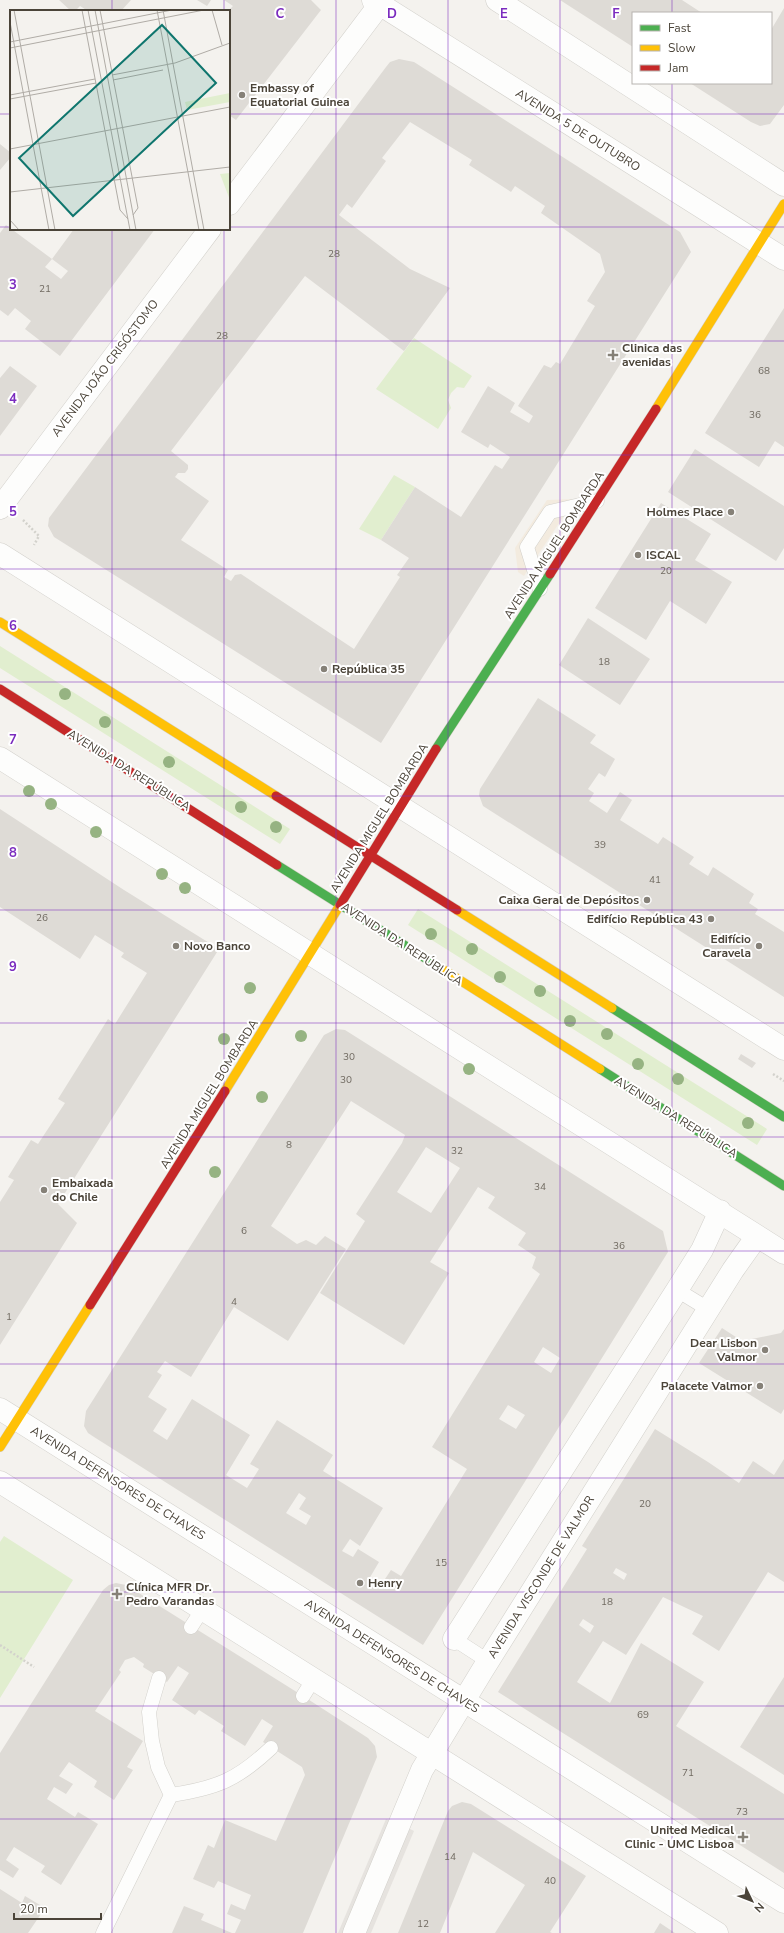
<svg xmlns="http://www.w3.org/2000/svg" width="784" height="1933" viewBox="0 0 784 1933" font-family="'Nunito Sans',sans-serif">
  <rect width="100%" height="100%" fill="#f4f2ee"/>
  <path fill="#f3ebdf" d="M575 499 524 576 518 572 515 548 547 500Z"/>
  <path fill="#e1eecf" d="M414 338 472 376 464 388 457 387 451 393 448 400 451 408 438 429 376 389Z
    M394 475 415 487 381 540 359 529Z
    M0 646 290 829 280 844 0 668Z
    M418 909 767 1129 757 1145 408 925Z
    M4 1536 73 1580 0 1698V1542Z"/>
  <path fill="#e6e3df" d="M386 1819 393 1822 347 1933H338Z
    M406 1827 414 1831 371 1933H362Z"/>
  <path fill="#dedbd6" fill-rule="evenodd" d="M59 0H131L121 11H88L80 6 75 11H71Z
    M197 0H211L207 6Z
    M224 0H311L321 10 236 120 229 115 228 11 233 6Z
    M560 0H682L702 13H633V47Z
    M784 8V105L770 124 760 126 751 122 690 83H771V30Z
    M399 59 414 62 680 232 691 252 381 743 54 537 48 526 49 518 386 67 390 62ZM410 122 472 160 469 165 511 192 515 186 545 206 541 213 600 254 605 272 587 301 595 306 560 364 556 362 551 368 544 365 518 406 533 416 529 423 510 412 515 403 488 386 461 432 488 448 490 444 510 457 502 469 495 465 461 517 415 487 381 540 409 558 397 575 400 577 354 649 241 574 235 575 231 581 224 577 228 570 181 540 209 501 175 477 178 473H185L188 469V465L171 451 305 276 404 351 450 288 410 269 339 215 347 204 352 208 386 161 382 158Z
    M0 144 11 153V157L0 170Z
    M6 225 52 259 45 267 61 279 68 271 52 259 74 229H155L60 356 25 329 31 321 15 308 8 316 0 310V233Z
    M784 308V447L775 441 759 467 705 433Z
    M10 366 37 386 0 436V378Z
    M695 449 784 506V548L776 561 668 492Z
    M661 503 711 534 695 560 732 582 706 624 670 601 646 640 595 608Z
    M588 618 650 659 620 705 559 665Z
    M538 698 596 735 590 743 615 759 605 777 599 773 588 789 594 793 589 801 607 813 620 792 632 800 620 820 658 844 663 837 694 857 689 864 708 876 713 867 754 894 749 903 758 909 755 914 784 932V997L483 806 479 795 480 789Z
    M0 809 124 890 219 949 58 1204 77 1223 0 1345V1202L14 1180 8 1177 31 1140 38 1144 65 1103 58 1099 108 1019 115 1024 147 973 121 957 124 953 95 935 80 959 0 907Z
    M336 1029 345 1030 663 1231 668 1252 423 1645 94 1437 88 1433 84 1426 86 1411 324 1035ZM351 1101 405 1135 402 1143 356 1214 365 1221 320 1293 404 1345 449 1273 430 1262 478 1187 495 1197 488 1208 526 1233 518 1245 536 1257 532 1268 540 1274 432 1447 467 1469 401 1576 391 1570 381 1585 369 1579 379 1562 358 1549 353 1557 342 1551 350 1539 360 1546 383 1508 323 1471 333 1455 277 1420 250 1464 259 1469 247 1488 226 1475 250 1435 192 1399 167 1440 153 1431 167 1409 148 1397 162 1375 157 1372 165 1361 191 1377 234 1307 288 1341 346 1249 325 1236 316 1245 306 1240 297 1244 271 1226ZM426 1147 460 1168 431 1213 397 1192ZM543 1347 560 1358 551 1373 534 1362ZM508 1405 525 1415 516 1429 499 1419ZM299 1493 306 1498 299 1509 311 1516 306 1525 286 1513Z
    M741 1054 756 1063 752 1068 738 1059Z
    M722 1328 742 1341 781 1333 784 1329V1409L781 1414 699 1363Z
    M655 1429 708 1462 739 1483 753 1461 774 1475 784 1459V1582L768 1572 719 1651 692 1634 703 1616 663 1597 626 1655 603 1641 577 1682 610 1703 641 1643 704 1682 676 1726 784 1794V1873L498 1692 587 1549 582 1546ZM616 1568 627 1574 624 1580 613 1573ZM583 1619 594 1626 590 1633 579 1625Z
    M116 1583 126 1585 303 1696 368 1738 375 1746 377 1757 303 1933H235L241 1920 227 1914 231 1904 245 1910 251 1895 218 1881 214 1888 193 1879 208 1845 214 1848 225 1820 276 1841 305 1775 302 1767 263 1742 273 1726 262 1719 245 1746 221 1731 224 1726 199 1710 195 1715 172 1700 189 1673 178 1666 167 1682 143 1667 144 1664 134 1657 125 1660 119 1670 121 1672 95 1711 143 1741 127 1767 133 1770 114 1800 94 1787 97 1781 69 1762 59 1776 73 1784 66 1794 54 1787 47 1799 75 1817 78 1812 98 1824 61 1885 41 1872 45 1866 14 1847 6 1860 19 1869 13 1878 0 1870V1753L103 1590 109 1585Z
    M784 1677V1775L740 1747Z
    M462 1802 471 1804 586 1876 550 1932 552 1933H495L525 1885 473 1852 440 1933H398L448 1811 452 1806Z
    M0 1889 22 1903 25 1896 45 1908 28 1933H0Z
    M184 1906 204 1914 201 1920 232 1933H172Z
    M660 1923 675 1933H654Z"/>
  <g fill="none" stroke-linecap="round" stroke-linejoin="round">
    <defs>
      <path id="lane" d="M540 589 527 547 550 512 597 501
        M677 1290 708 1309
        M191 1627 202 1610
        M454 1639 488 1661
        M159 1678 149 1712 152 1741 158 1767 171 1795C217 1788 237 1780 271 1748
        M303 1696 313 1680
        M103 1933 171 1795"/>
      <path id="street" d="M373 0 784 259
        M497 0 784 185
        M229 204 383 0
        M0 508 210 229
        M0 554 784 1049
        M0 758 784 1253
        M0 1409 784 1902
        M0 1482 717 1933
        M454 1639 677 1290 702 1250 720 1211
        M354 1933 422 1770 482 1671 733 1270 757 1236"/>
      <path id="fast" d="M436 749 550 574
        M277 865 436 965
        M612 1008 784 1117
        M600 1069 784 1186"/>
      <path id="slow" d="M656 409 784 204
        M0 622 276 796
        M457 910 612 1008
        M436 965 600 1069
        M225 1091 340 905
        M0 1447 90 1305"/>
      <path id="jam" d="M550 574 656 409
        M0 689 277 865
        M276 796 457 910
        M340 905 436 749
        M90 1305 225 1091"/>
    </defs>
    <use href="#lane" stroke="#d2d0cb" stroke-width="15"/>
    <use href="#street" stroke="#d2d0cb" stroke-width="23"/>
    <use href="#fast" stroke="#d3cfc5" stroke-width="10"/>
    <use href="#slow" stroke="#d3cfc5" stroke-width="10"/>
    <use href="#jam" stroke="#d3cfc5" stroke-width="10"/>
    <path stroke="#d3d2cc" stroke-width="2.5" stroke-dasharray="2 2" stroke-linecap="butt" d="M23 520 39 536 34 545
      M773 1074 784 1081
      M0 1645 34 1667"/>
    <use href="#lane" stroke="#fdfdfc" stroke-width="14"/>
    <use href="#street" stroke="#fdfdfc" stroke-width="22"/>
    <use href="#fast" stroke="#4caf50" stroke-width="9"/>
    <use href="#slow" stroke="#ffc107" stroke-width="9"/>
    <use href="#jam" stroke="#c62828" stroke-width="9"/>
  </g>
  <g fill="#96b382">
    <circle cx="65" cy="694" r="6"/>
    <circle cx="105" cy="722" r="6"/>
    <circle cx="169" cy="762" r="6"/>
    <circle cx="29" cy="791" r="6"/>
    <circle cx="51" cy="804" r="6"/>
    <circle cx="241" cy="807" r="6"/>
    <circle cx="276" cy="827" r="6"/>
    <circle cx="96" cy="832" r="6"/>
    <circle cx="162" cy="874" r="6"/>
    <circle cx="185" cy="888" r="6"/>
    <circle cx="431" cy="934" r="6"/>
    <circle cx="472" cy="949" r="6"/>
    <circle cx="500" cy="977" r="6"/>
    <circle cx="250" cy="988" r="6"/>
    <circle cx="540" cy="991" r="6"/>
    <circle cx="570" cy="1021" r="6"/>
    <circle cx="607" cy="1034" r="6"/>
    <circle cx="301" cy="1036" r="6"/>
    <circle cx="224" cy="1039" r="6"/>
    <circle cx="638" cy="1064" r="6"/>
    <circle cx="469" cy="1069" r="6"/>
    <circle cx="678" cy="1079" r="6"/>
    <circle cx="262" cy="1097" r="6"/>
    <circle cx="748" cy="1123" r="6"/>
    <circle cx="215" cy="1172" r="6"/>
  </g>
  <path fill="none" stroke="#7b2cbf" stroke-width="1" stroke-opacity="0.55" d="M112 0V11M224 0V11M336 0V1933M448 0V1933M560 0V1933M672 0V13M672 83V1933M0 114H11M229 114H784M0 227H11M229 227H784M112 229V1933M224 229V1933M0 341H784M0 455H784M0 569H784M0 682H784M0 796H784M0 910H784M0 1023H784M0 1137H784M0 1251H784M0 1364H784M0 1478H784M0 1592H784M0 1706H784M0 1819H784"/>
  <g fill="#868178" stroke="#fff" stroke-width="1.5">
    <circle cx="242" cy="95" r="4"/>
    <path d="M611 349h4v4h4v4h-4v4h-4v-4h-4v-4h4z"/>
    <circle cx="731" cy="512" r="4"/>
    <circle cx="638" cy="555" r="4"/>
    <circle cx="324" cy="669" r="4"/>
    <circle cx="647" cy="900" r="4"/>
    <circle cx="711" cy="919" r="4"/>
    <circle cx="176" cy="946" r="4"/>
    <circle cx="759" cy="946" r="4"/>
    <circle cx="44" cy="1190" r="4"/>
    <circle cx="765" cy="1350" r="4"/>
    <circle cx="760" cy="1386" r="4"/>
    <circle cx="360" cy="1583" r="4"/>
    <path d="M115 1588h4v4h4v4h-4v4h-4v-4h-4v-4h4z"/>
    <path d="M741 1831h4v4h4v4h-4v4h-4v-4h-4v-4h4z"/>
  </g>
  <g text-anchor="middle" dominant-baseline="central" stroke-width="4" stroke-linejoin="round" paint-order="stroke">
    <g font-size="10" fill="#706a61">
      <text x="334" y="254">28</text>
      <text x="45" y="289">21</text>
      <text x="222" y="336">28</text>
      <text x="764" y="371">68</text>
      <text x="755" y="415">36</text>
      <text x="666" y="571">20</text>
      <text x="604" y="662">18</text>
      <text x="600" y="845">39</text>
      <text x="655" y="880">41</text>
      <text x="42" y="918">26</text>
      <text x="349" y="1057">30</text>
      <text x="346" y="1080">30</text>
      <text x="289" y="1145">8</text>
      <text x="457" y="1151">32</text>
      <text x="540" y="1187">34</text>
      <text x="244" y="1231">6</text>
      <text x="619" y="1246">36</text>
      <text x="234" y="1302">4</text>
      <text x="9" y="1317">1</text>
      <text x="645" y="1504">20</text>
      <text x="441" y="1563">15</text>
      <text x="607" y="1602">18</text>
      <text x="643" y="1715">69</text>
      <text x="688" y="1773">71</text>
      <text x="742" y="1812">73</text>
      <text x="450" y="1857">14</text>
      <text x="550" y="1881">40</text>
      <text x="423" y="1924">12</text>
    </g>
    <g font-size="12" font-weight="bold" fill="#4b4439" stroke="#fff" text-anchor="start">
      <text x="250" y="88">Embassy of<tspan x="250" dy="14">Equatorial Guinea</tspan></text>
      <text x="622" y="348">Clinica das<tspan x="622" dy="14">avenidas</tspan></text>
      <text x="723" y="512" text-anchor="end">Holmes Place</text>
      <text x="646" y="555">ISCAL</text>
      <text x="332" y="669">República 35</text>
      <text x="639" y="900" text-anchor="end">Caixa Geral de Depósitos</text>
      <text x="703" y="919" text-anchor="end">Edifício República 43</text>
      <text x="751" y="939" text-anchor="end">Edifício<tspan x="751" dy="14">Caravela</tspan></text>
      <text x="184" y="946">Novo Banco</text>
      <text x="52" y="1183">Embaixada<tspan x="52" dy="14">do Chile</tspan></text>
      <text x="757" y="1343" text-anchor="end">Dear Lisbon<tspan x="757" dy="14">Valmor</tspan></text>
      <text x="752" y="1386" text-anchor="end">Palacete Valmor</text>
      <text x="368" y="1583">Henry</text>
      <text x="126" y="1587">Clínica MFR Dr.<tspan x="126" dy="14">Pedro Varandas</tspan></text>
      <text x="734" y="1830" text-anchor="end">United Medical<tspan x="734" dy="14">Clinic - UMC Lisboa</tspan></text>
    </g>
    <g font-size="12" fill="#4b4439" stroke="#fff">
      <text transform="translate(578 130) rotate(32)">AVENIDA 5 DE OUTUBRO</text>
      <text transform="translate(105 368) rotate(-53)">AVENIDA JOÃO CRISÓSTOMO</text>
      <text transform="translate(554 545) rotate(-57)">AVENIDA MIGUEL BOMBARDA</text>
      <text transform="translate(129 770) rotate(32)">AVENIDA DA REPÚBLICA</text>
      <text transform="translate(379 818) rotate(-58)">AVENIDA MIGUEL BOMBARDA</text>
      <text transform="translate(402 944) rotate(33)">AVENIDA DA REPÚBLICA</text>
      <text transform="translate(209 1094) rotate(-58)">AVENIDA MIGUEL BOMBARDA</text>
      <text transform="translate(676 1117) rotate(32)">AVENIDA DA REPÚBLICA</text>
      <text transform="translate(118 1483) rotate(32)">AVENIDA DEFENSORES DE CHAVES</text>
      <text transform="translate(541 1577) rotate(-58)">AVENIDA VISCONDE DE VALMOR</text>
      <text transform="translate(392 1656) rotate(32)">AVENIDA DEFENSORES DE CHAVES</text>
    </g>
  </g>
  <g transform="translate(10 10)">
    <rect width="220" height="220" fill="#f4f2ee"/>
    <path d="M220 83V92L177 100 175 92ZM220 163V190L210 164Z" fill="#e1eecf"/>
    <path fill="none" stroke="#b0aca6" stroke-width="1" d="M4 0 45 220M72 0 110 200 118 209M78 0 120 220M85 0 126 220M90 0 128 198 123 205M147 0 189 220M153 0 194 220M202 0 212 35M0 12 39 220M0 32 162 0M0 38 194 0M102 65 165 53 220 33M103 70 153 60M0 85 85 69M0 89 86 73M0 139 220 97M0 182 220 157M0 210 9 220"/>
    <path fill="#0f766e" fill-opacity="0.15" stroke="#0f766e" stroke-width="2" d="M152 15 206 73 63 206 9 148Z"/>
    <rect width="220" height="220" fill="none" stroke="#4b4439" stroke-width="2"/>
  </g>
  <g font-size="13" text-anchor="middle" font-weight="bold" fill="#7b2cbf" stroke="#fff" stroke-width="4" stroke-linejoin="round" paint-order="stroke">
    <text x="280" y="18">C</text>
    <text x="392" y="18">D</text>
    <text x="504" y="18">E</text>
    <text x="616" y="18">F</text>
    <text x="13" y="289">3</text>
    <text x="13" y="403">4</text>
    <text x="13" y="516">5</text>
    <text x="13" y="630">6</text>
    <text x="13" y="744">7</text>
    <text x="13" y="857">8</text>
    <text x="13" y="971">9</text>
  </g>
  <rect x="632" y="12" width="140" height="72" fill="#ffffff" stroke="#b7b4b0"/>
  <rect x="640" y="25" width="20" height="6" fill="#4caf50" stroke="#b7b4b0"/>
  <text x="668" y="32" font-size="12" fill="#4b4439">Fast</text>
  <rect x="640" y="45" width="20" height="6" fill="#ffc107" stroke="#b7b4b0"/>
  <text x="668" y="52" font-size="12" fill="#4b4439">Slow</text>
  <rect x="640" y="65" width="20" height="6" fill="#c62828" stroke="#b7b4b0"/>
  <text x="668" y="72" font-size="12" fill="#4b4439">Jam</text>
  <g transform="translate(752 1901) rotate(133)" stroke="#ffffff" stroke-width="3" paint-order="stroke">
  <path d="M0-3L7 15L0 10L-7 15Z" fill="#4b4439"/>
  <text y="-6" font-size="11" font-weight="bold" text-anchor="middle" fill="#4b4439">N</text>
  </g>
  <path d="M14 1913v6h87v-6" fill="none" stroke="#4b4439" stroke-width="2"/>
  <text x="20" y="1913" font-size="12" fill="#4b4439" stroke="#ffffff" stroke-width="3" paint-order="stroke">20 m</text>
</svg>
